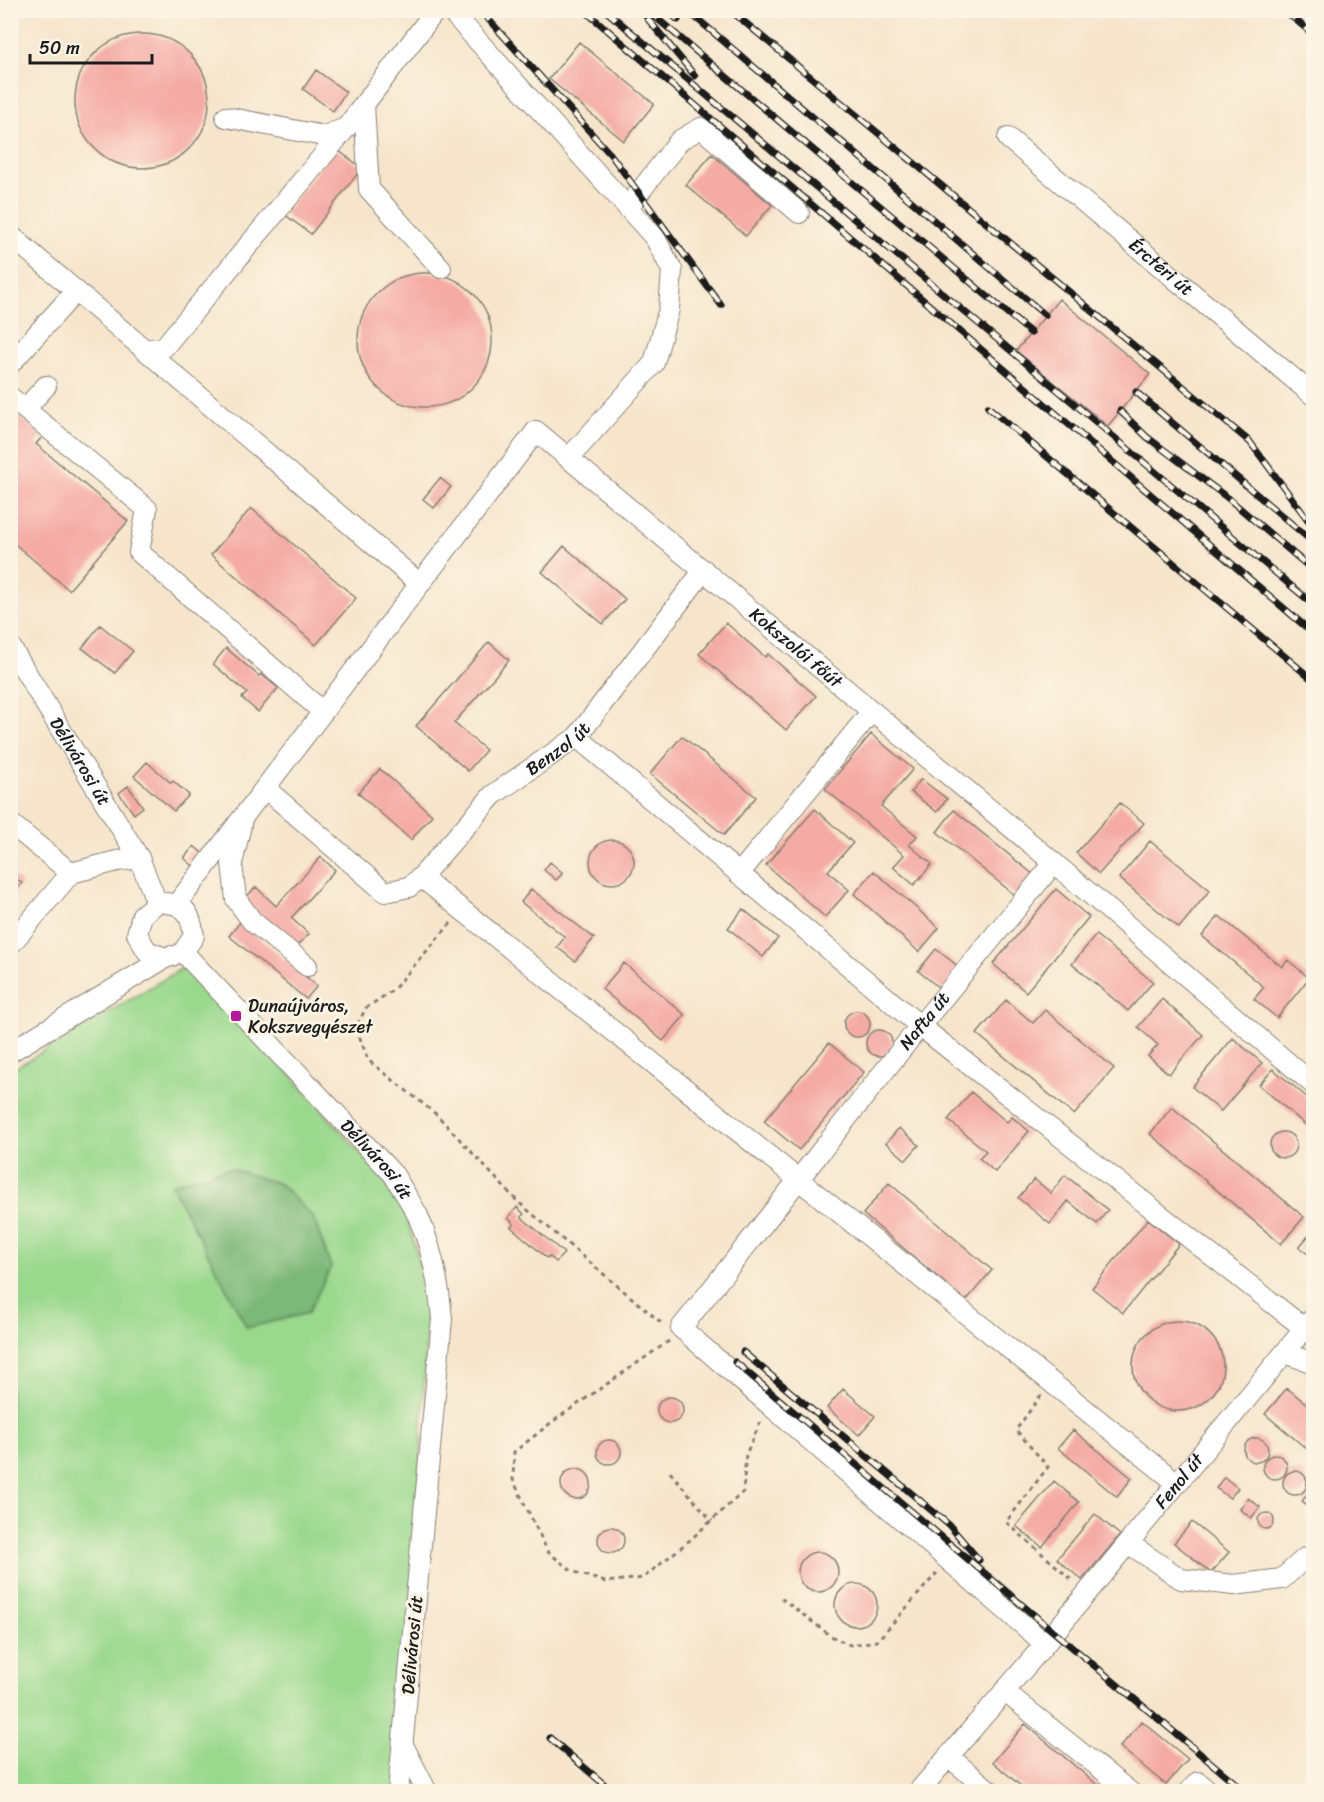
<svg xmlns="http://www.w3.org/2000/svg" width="1324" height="1802" viewBox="0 0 1324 1802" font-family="Sriracha,sans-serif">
  <rect width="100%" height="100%" fill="#fcf5e5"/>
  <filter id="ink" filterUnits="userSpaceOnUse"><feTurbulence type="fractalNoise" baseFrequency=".0167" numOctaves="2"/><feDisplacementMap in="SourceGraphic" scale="12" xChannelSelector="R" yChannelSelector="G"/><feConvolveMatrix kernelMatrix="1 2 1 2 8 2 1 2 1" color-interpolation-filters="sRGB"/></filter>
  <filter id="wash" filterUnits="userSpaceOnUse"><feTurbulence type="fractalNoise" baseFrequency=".008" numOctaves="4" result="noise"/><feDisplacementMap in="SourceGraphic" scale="24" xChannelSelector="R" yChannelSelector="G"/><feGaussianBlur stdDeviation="1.35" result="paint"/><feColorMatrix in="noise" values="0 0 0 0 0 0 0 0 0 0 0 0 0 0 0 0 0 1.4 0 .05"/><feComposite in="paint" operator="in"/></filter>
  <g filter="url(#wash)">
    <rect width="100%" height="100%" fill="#f6e5cc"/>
    <path fill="#9ad88d" stroke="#5b7a54" stroke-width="1.5" d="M191 963 402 1200 428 1294 408 1742 438 1791H11L10 1071Z"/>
    <path fill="#7bb878" stroke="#4c6a4a" stroke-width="1.5" d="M229 1168 280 1184 313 1217 331 1267 308 1313 247 1328 171 1184Z"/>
    <g id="blocks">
      <path fill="#f4aba6" d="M75 101a67 67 0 1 1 134 0a67 67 0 1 1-134 0Z
        M579 42 654 104 624 141 549 79Z
        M316 70 346 92 333 111 303 89Z
        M335 148 362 168 311 234 284 214Z
        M712 154 772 205 746 236 686 185Z
        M358 340a67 67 0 1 1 134 0a67 67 0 1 1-134 0Z
        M1059 299 1150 374 1108 426 1016 351Z
        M10 409 43 436 36 444 128 521 69 590 10 540V513L15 508 10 504Z
        M440 478 451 487 434 508 423 499Z
        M251 508 356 598 316 645 211 555Z
        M564 546 625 599 603 624 542 572Z
        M726 623 765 657 768 654 816 696 786 730 699 654Z
        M100 625 133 651 115 673 82 648Z
        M489 642 509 660 454 723 486 750 468 771 416 726Z
        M226 648 259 676 261 674 278 688 258 712 242 698 247 693 213 664Z
        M871 734 913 769 881 806 917 836 909 845 932 864 914 885 893 867 904 855 825 789Z
        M682 736 756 797 724 835 650 774Z
        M147 762 171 783 173 781 189 795 174 811 134 776Z
        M380 769 432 815 411 840 358 793Z
        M921 779 947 799 937 812 911 792Z
        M128 786 143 807 134 814 119 793Z
        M1120 803 1144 823 1099 874 1076 853Z
        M815 809 853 843 828 871 849 890 825 917 766 865Z
        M954 810 1034 875 1016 896 937 832Z
        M590 862a22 22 0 1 1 44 0a22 22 0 1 1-44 0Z
        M1150 841 1210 890 1179 928 1119 878Z
        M194 846 208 858 198 870 184 858Z
        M321 857 335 870 291 918 309 934 295 948 243 900 256 887 276 906Z
        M550 862 563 873 556 880 544 870Z
        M874 871 939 928 919 952 854 894Z
        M10 874 22 883 10 897Z
        M531 889 594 938 575 961 557 947 565 937 521 902Z
        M1056 889 1089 917 1026 992 993 964Z
        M743 909 778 938 763 957 728 928Z
        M1219 916 1282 967 1288 960 1309 978 1277 1018 1254 999 1264 987 1202 936Z
        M240 922 317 986 306 999 229 936Z
        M1096 935 1153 982 1128 1011 1072 964Z
        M936 949 959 967 942 990 918 971Z
        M624 963 685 1015 663 1041 602 989Z
        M1162 999 1203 1035 1169 1074 1148 1056 1158 1045 1138 1027Z
        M1006 1000 1033 1023 1045 1010 1114 1068 1074 1115 977 1034Z
        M844 1024a13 13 0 1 1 26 0a13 13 0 1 1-26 0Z
        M866 1043a13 13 0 1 1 26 0a13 13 0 1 1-26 0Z
        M1233 1038 1262 1063 1221 1111 1192 1087Z
        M829 1043 864 1072 799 1150 764 1121Z
        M1273 1069 1314 1103V1132L1259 1085Z
        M971 1092 1007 1122 1012 1117 1029 1131 995 1172 979 1158 986 1151 948 1120Z
        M1172 1107 1304 1217 1281 1244 1150 1134Z
        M899 1128 919 1145 906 1160 886 1143Z
        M1270 1145a13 13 0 1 1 26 0a13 13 0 1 1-26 0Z
        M1065 1175 1108 1210 1097 1224 1068 1201 1050 1224 1018 1198 1034 1179 1051 1193Z
        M889 1183 992 1270 966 1301 863 1214Z
        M517 1207 524 1214 521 1217 564 1253 556 1262 549 1256 547 1258 511 1227 514 1224 508 1218Z
        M1148 1219 1179 1244 1123 1313 1092 1288Z
        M1310 1234 1314 1238V1259L1299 1247Z
        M1133 1366a45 45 0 1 1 90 0a45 45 0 1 1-90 0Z
        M1287 1388 1314 1410V1455L1265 1414Z
        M843 1389 875 1416 859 1435 827 1408Z
        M657 1410a13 13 0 1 1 26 0a13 13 0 1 1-26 0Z
        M1073 1430 1132 1478 1117 1497 1058 1448Z
        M1244 1450a12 12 0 1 1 24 0a12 12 0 1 1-24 0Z
        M597 1452a12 12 0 1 1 24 0a12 12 0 1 1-24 0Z
        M1263 1467a12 12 0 1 1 24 0a12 12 0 1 1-24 0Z
        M561 1484a15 15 0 1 1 30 0a15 15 0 1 1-30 0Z
        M1283 1483a12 12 0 1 1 24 0a12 12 0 1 1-24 0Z
        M1224 1477 1238 1488 1230 1498 1216 1488Z
        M1054 1481 1079 1502 1042 1547 1016 1526Z
        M1314 1486V1510L1302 1501Z
        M1248 1498 1260 1507 1251 1518 1240 1509Z
        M1258 1521a8 8 0 1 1 16 0a8 8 0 1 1-16 0Z
        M1095 1514 1120 1535 1082 1580 1057 1559Z
        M1192 1522 1229 1552 1211 1573 1174 1543Z
        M598 1540a13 13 0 1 1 26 0a13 13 0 1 1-26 0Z
        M798 1572a20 20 0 1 1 40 0a20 20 0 1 1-40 0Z
        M835 1605a21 21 0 1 1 42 0a21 21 0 1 1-42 0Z
        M1142 1721 1188 1759 1166 1785 1120 1747Z
        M1025 1724 1106 1792H1028L993 1762Z"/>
    </g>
  </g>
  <g filter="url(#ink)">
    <use href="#blocks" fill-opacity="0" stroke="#898074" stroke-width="1.5"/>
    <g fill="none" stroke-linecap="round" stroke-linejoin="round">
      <defs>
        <g id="minor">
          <path d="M450 10 655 238 672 270 669 309 654 363 569 458"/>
          <path d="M364 105 369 189 441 268"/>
          <path d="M226 117 324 136 346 128 436 10"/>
          <path id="s1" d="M1008 138 1314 396"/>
          <path d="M628 207 680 140 701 128 799 213"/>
          <path d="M10 235 420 584"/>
          <path d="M145 350 164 347 346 128"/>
          <path d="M10 364 76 291"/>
          <path d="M10 397 147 509 139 552 323 712"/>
          <path d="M25 409 46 386"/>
          <path id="s2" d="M10 646 139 858 157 903"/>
          <path d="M577 737 920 1026 1304 1328"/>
          <path id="s3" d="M265 788 385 892 409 887 421 877 493 795 577 737 704 570"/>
          <path d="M10 823 71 873 117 861 139 858"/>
          <path d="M241 825 232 864 236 899 252 921 307 966"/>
          <path d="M739 874 872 711"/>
          <path d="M421 877 1177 1483"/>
          <path d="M157 903 142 915 137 934 147 951 165 958 172 956"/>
          <path d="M165 903C187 904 191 916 194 936L183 952"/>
          <path id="s4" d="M177 904 536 431 1054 863 1314 1085"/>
          <path d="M10 945 71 873"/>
          <path id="s5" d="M183 952 394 1175C402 1189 411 1202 418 1216 432 1248 439 1284 442 1319L398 1792"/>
          <path d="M10 1052 165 958"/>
          <path d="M1284 1353 1314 1363"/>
          <path d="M1128 1543 1181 1579 1234 1585 1282 1579 1305 1558 1314 1565"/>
          <path id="s6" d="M1045 1644 681 1328 920 1026 1054 863"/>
          <path d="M1004 1691 1130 1792"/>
          <path d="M403 1745 427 1792"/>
          <path d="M948 1756 991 1792"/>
          <path id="s7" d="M918 1792 1045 1644 1314 1317"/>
          <path d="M1189 1792 1198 1782 1210 1792"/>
        </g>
      </defs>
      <use href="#minor" stroke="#898074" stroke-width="22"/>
      <path stroke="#898074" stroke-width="3" stroke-dasharray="4.5 4.5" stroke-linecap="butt" d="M451 923 393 990 366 1008 356 1027 368 1060 437 1115 517 1201 664 1325
        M669 1341 552 1422 514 1452 513 1480 548 1552 572 1571 605 1582 643 1578 690 1540 743 1492 746 1454 762 1419
        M1041 1395 1016 1430 1048 1467 1006 1522 1072 1580
        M670 1472 712 1521
        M781 1598 831 1636 850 1645 877 1641 937 1573"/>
      <use href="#minor" stroke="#fff" stroke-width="20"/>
      <defs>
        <path id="rail" d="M480 10 611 155 721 305
          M584 10 1314 634
          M605 10 1314 605
          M647 10 1031 333
          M667 10 678 20
          M687 10 1045 315
          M730 10 1250 442 1314 528
          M1284 10 1314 35
          M1308 10 1314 15
          M647 18 695 76
          M1136 392 1314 543
          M988 407 1314 681
          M1120 411 1147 437 1229 499 1314 571
          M743 1352 949 1525 979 1560
          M735 1362 1054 1632 1246 1792
          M550 1738 613 1792"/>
      </defs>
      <use href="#rail" stroke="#1c1c1c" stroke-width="7"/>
      <use href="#rail" stroke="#fcf5e5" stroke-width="4.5" stroke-dasharray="14" stroke-linecap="butt"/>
    </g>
  </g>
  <rect fill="#b5179e" stroke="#fcf5e5" stroke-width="2" x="230" y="1010" width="12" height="12" rx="3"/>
  <g text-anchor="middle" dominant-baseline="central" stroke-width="6" stroke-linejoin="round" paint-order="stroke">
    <g font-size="18" fill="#1c1c1c" stroke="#fcf5e5">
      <text stroke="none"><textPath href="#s1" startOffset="200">Érctéri út</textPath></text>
      <text stroke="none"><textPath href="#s4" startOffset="932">Kokszolói főút</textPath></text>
      <text stroke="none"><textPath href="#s3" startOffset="388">Benzol út</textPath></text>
      <text stroke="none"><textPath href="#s2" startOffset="135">Délivárosi út</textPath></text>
      <text stroke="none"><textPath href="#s6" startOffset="874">Nafta út</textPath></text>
      <text stroke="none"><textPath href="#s5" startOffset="284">Délivárosi út</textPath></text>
      <text stroke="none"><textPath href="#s7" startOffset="406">Fenol út</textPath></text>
      <text transform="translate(412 1645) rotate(-85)">Délivárosi út</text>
    </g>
    <g font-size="18" fill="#1c1c1c" stroke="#fcf5e5" text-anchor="start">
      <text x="248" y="1006">Dunaújváros,<tspan x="248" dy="21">Kokszvegyészet</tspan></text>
    </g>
  </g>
  <rect width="1324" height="1802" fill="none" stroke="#fcf5e5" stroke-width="36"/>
  <path d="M30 54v9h122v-9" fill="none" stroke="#1c1c1c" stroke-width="3"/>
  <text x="39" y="54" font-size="18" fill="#1c1c1c" stroke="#fcf5e5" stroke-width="4.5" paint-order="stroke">50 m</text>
</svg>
